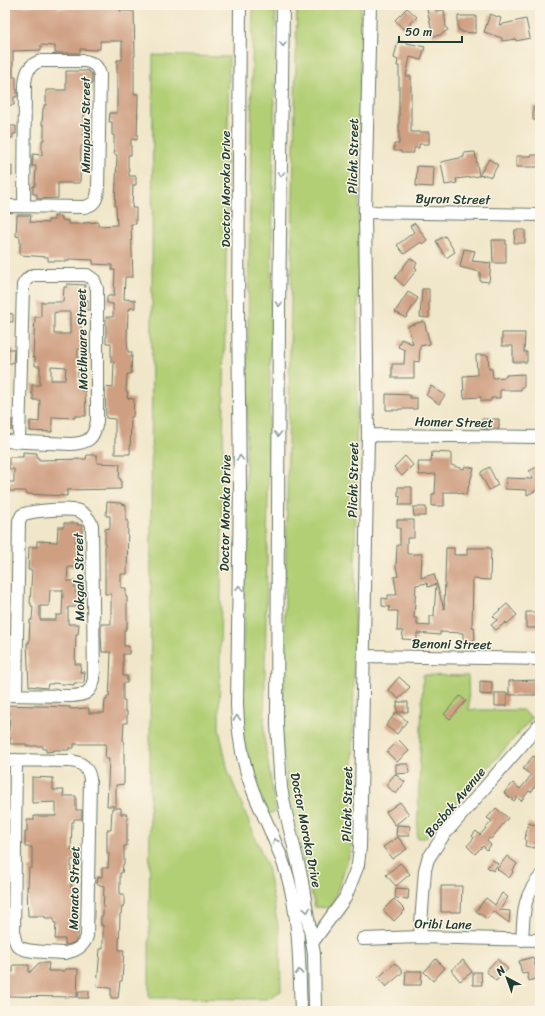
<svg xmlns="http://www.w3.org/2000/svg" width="545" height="1016" viewBox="0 0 545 1016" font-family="Sriracha,sans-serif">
  <rect width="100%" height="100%" fill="#fcf5e5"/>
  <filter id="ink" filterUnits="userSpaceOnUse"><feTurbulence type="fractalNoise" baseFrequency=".025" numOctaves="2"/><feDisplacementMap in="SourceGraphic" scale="8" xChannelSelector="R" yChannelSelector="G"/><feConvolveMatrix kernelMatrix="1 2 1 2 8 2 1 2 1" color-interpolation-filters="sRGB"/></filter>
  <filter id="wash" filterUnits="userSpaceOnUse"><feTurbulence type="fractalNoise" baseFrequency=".012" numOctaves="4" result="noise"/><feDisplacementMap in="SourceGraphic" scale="16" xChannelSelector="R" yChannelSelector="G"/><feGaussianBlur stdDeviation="0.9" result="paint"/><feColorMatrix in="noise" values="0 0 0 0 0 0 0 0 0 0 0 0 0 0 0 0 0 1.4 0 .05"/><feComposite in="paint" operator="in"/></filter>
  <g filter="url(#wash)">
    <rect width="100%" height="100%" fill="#f0e6c9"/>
    <path fill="#b2cf76" stroke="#688655" d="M253 5H276L264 738 276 812 268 814 250 769 242 729Z
      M297 5H361L352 848 331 908 315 907 291 814 282 745Z
      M153 55 229 57 219 728 228 771 267 866 280 937 281 991 267 999 149 998Z
      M423 675 468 676 469 710H522L532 718 426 838H417Z"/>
    <g id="blocks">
      <path fill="#cf9f82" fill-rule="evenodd" d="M6 5 46 6V5H58V8H86V5H120V11H134L135 56H134V94H138L137 140 131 139V155H128V168H129V176H136V185H133L132 208H136V224H131L133 277H125L124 299 135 300V308H130V310H128L127 339 128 352H132L131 374H127L126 392H128L127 398 134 399 133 417H131L130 454H115V419L106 418 105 387 113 388 114 362H111V343H106V317H113V304L107 303V296H114L115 270H112V265L93 264V260L69 259V261H48V257L20 255V237L16 236 17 215H31L30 222 48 223V220H54V216L62 217V220L68 221V224H83V223L98 222V226L117 225 116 206H115L117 155 114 154 115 150H114V135H112V122H109L110 113H117V60H122V41H100V49H96V50L80 49V53H55V46L41 45V50L13 51V77H16V89H17V97H14V105H5Z
        M407 8 417 17 404 30 395 20Z
        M435 8 436 11 444 10 446 27 448 30 440 35 433 36 427 9Z
        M490 14 501 18 499 25 526 19 530 38 516 41V39L502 41V38L484 32Z
        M458 16H476V33L461 32V30H458Z
        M398 41 425 47 421 60 410 57 406 76H411V132H429V144H419V148H414V153H401V151H394V144H399V66H397L398 60 394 58Z
        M87 70 92 74V84H89V99H86L85 116H83V136H89V143H86V146H81L80 183H58V198L37 199V194H33V186H35L36 166H32L33 154 42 155V140H44V125H42L43 108H44V105H46V90H66V71H86Z
        M540 106V120H533V107Z
        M5 126H16V134H13V138H5Z
        M475 152 479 176 489 159 498 165 491 177 486 175 456 179 457 183 445 185 441 162 464 157V153Z
        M532 155H540V167H516V156H532Z
        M5 166H12V176H5Z
        M417 166 434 167 433 187 416 186Z
        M415 223 427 240 422 244 421 242 404 254 397 245 414 232 410 226Z
        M515 230H525V243H514Z
        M445 236 455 252 446 258 436 241Z
        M492 240H506V263H493Z
        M464 249 475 251 472 261 491 263 489 282 480 281V272L460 267Z
        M410 258 417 263 415 267 417 269 404 286 395 278Z
        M67 284 85 285V300H88V310H81V334H84L85 349H78V385H81V391H85L86 416H75V418L52 417V432L30 431V421L39 422 40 400H33V394H32V385H40V366H35V357H33L35 317H41V302H63L64 287H67ZM57 312H70V334H54V313ZM51 366 66 367 65 380H51Z
        M422 289H429V318L420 317Z
        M408 292 418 298 406 318 395 312Z
        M5 313 13 314V322H5Z
        M424 321 430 344 420 346 419 362 414 361V378H392V364H404L405 350 398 347 401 339 413 344 408 326Z
        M502 333H525L524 352H527V362H513V346H502Z
        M5 349H14L13 363H5Z
        M476 355H488L489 369H492L493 378 506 377V375L524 374V387H521V390H500V398H491V401H481V397L464 398 463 376 477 375Z
        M431 386 445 395 439 404 426 395Z
        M386 394 410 395V398H417V409H399V410H386Z
        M482 419H499V429H482Z
        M5 420H12V430H5Z
        M23 452 37 453V458H39V460L86 459 87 455H97V463L120 464 119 479H121V489L67 490V496L26 494V491H8V482H14V469H9V457H23Z
        M432 452 451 453V465L464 469 465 466 474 468 466 495 457 492H444V506H432V494H435L436 474 419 475 418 462H431Z
        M405 456 413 465 402 476 394 467Z
        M489 467 498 485 489 490 481 475V472Z
        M537 467 540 474V497L537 490 527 495V490L505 489 506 478 533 479 529 471Z
        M398 487H412V505H399L400 496H398Z
        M107 502 121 503V504L126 505V521H128L127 574H121V588H126V597H127V627H126V630H124V646H129V654H123V676H127V683H123V700H125V711H127V723H124L123 740 125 743 124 744V784L116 785V806H107L109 759H105L106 744H74V748H69V750H54V751L46 752V749H43V746H26V744H10V738H5V731H9L10 712H5V705L70 707V709L89 708V713H104L105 700H107V697H109L110 678 111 652H102L101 635V624H111V594H105V529L110 528V516H106Z
        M413 507H426V516H414Z
        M397 520H414V538H407V554H422L421 578 434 574 444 609 446 548H454V555H467V548H491L490 580 473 579 472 627H474L475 639 473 640V644L465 645V640H463V633L440 632V635L417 633V640L402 639 403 631H397L398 611H389L390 607 382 606V598L388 599V595H397L394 577 398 576 396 567 397 545H400V528H397ZM427 583 428 587 436 584 434 616H430V626L417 625V618H414L416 585Z
        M64 523H78L77 525H82V533H76L75 556H77L76 567H68L67 581H75V593H81L80 605H77V607H68V624H79L78 634H76L75 664H81L80 672H85L84 683H74V685L53 683V684H48L47 688 29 686 27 643H29L30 620H32L33 606H31V603H30L32 570H28L29 547H37V541L57 542 58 527H64ZM50 590H63L62 615H56V620H40V606H49Z
        M507 604 517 615 507 624 506 622 496 630 491 625 497 620 493 616Z
        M526 612H540V628H526Z
        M399 677 410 687 399 699 388 690Z
        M540 680V695H509V681Z
        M480 681 492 682V695L480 694Z
        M495 693H507V706H495Z
        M460 696 466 701 450 719 444 714Z
        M397 702H408V712H397Z
        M396 712 407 721 397 734 386 726Z
        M399 740 409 751 397 762 387 752Z
        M533 756 540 761V780L531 792 529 791 521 801 517 797 514 801 504 793 513 783 520 789 526 782 531 775 523 769Z
        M396 764H408L409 773 396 774Z
        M395 774 405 782 396 794 386 785Z
        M32 777 53 778V790H64L63 796H76V810H82V819H74V822H72L71 850H77V860H71V888H78V897H76L75 913H78V937L75 942 68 945H65V939H55L56 923H54V918H45V916H28L27 886 28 887 29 868H32V847H25V832H27V820H34V816H56V802L32 803Z
        M400 802 409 814 395 825 386 812Z
        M112 808H121V814H127V846H124V864H123L122 873H120V894H124V906H122L121 914H120L119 950H124L122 981H120L118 998H111V988L97 987 100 949H103V925H101V916H103L104 886 97 884 98 877H102V868H108L109 853H107V830H111Z
        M496 808 508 818 491 839 489 838 487 841 491 845 487 850 483 846 475 854 467 846 474 838 472 836 476 831 480 835 492 821 487 818Z
        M528 823 539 826 535 848 525 846 526 840 525 839Z
        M397 825 410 826 409 836H396Z
        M398 837 407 849 392 859 383 847Z
        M507 856 517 864 512 871 513 872 509 878 497 869Z
        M493 860 498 864 493 871 487 867Z
        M400 863 410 874 396 886 386 875Z
        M441 886H462L461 912H441Z
        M396 888 409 889 408 899 395 898Z
        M502 893 508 897 500 910 510 911 509 923 493 911 487 919 476 911 486 898 495 905Z
        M394 899 405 910 394 921 383 910Z
        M533 957 538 978 529 981 527 973 522 974 519 961Z
        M436 959 445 968 433 981 424 972Z
        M497 959 508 969 496 981 486 971Z
        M463 960 472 972 460 981 451 970Z
        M39 963H49L48 971H65V969H78L77 997 5 996V972H13V965H29V973Z
        M395 963 403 972 386 987 378 978Z
        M406 971H422L421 985H405Z
        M473 972H481L482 985H473Z
        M79 991H89V998H78Z"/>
    </g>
  </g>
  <g filter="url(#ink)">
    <use href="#blocks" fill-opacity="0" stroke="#687868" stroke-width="1"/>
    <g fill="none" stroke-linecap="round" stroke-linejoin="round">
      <defs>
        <path id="minor" d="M240 5 238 315 240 486 237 705C238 736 243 767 255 796 267 824 280 849 288 878 300 921 299 967 301 1011
          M283 5 279 311 277 725 281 788 286 813 301 876 314 954 315 1011
          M5 206 84 207C94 205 97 200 98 190L100 75C98 66 94 63 85 61H41C29 64 26 72 25 84L24 206
          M365 212 540 215
          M368 435 540 437
          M5 441 71 444C88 443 94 439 97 421V289L94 280 87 275H34C28 277 26 280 23 285L19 441
          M364 656 540 659
          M5 695 72 696C85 695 91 693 94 679L92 525C89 518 86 514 79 511 70 508 32 510 22 515L19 521 16 695
          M5 760 70 761C82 762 88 767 90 779L87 936C84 947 76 951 65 953 55 952 25 953 18 946 15 943 15 939 14 935L16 760
          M420 937 425 870 428 859 443 836 540 724
          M363 939 420 937 540 940
          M522 940C524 914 522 898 540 877
          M312 943 345 898 358 865 360 847 368 435 365 212 370 5"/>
      </defs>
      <use href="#minor" stroke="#687868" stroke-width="14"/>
      <use href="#minor" stroke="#fff" stroke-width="12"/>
    </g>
    <defs><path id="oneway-chevron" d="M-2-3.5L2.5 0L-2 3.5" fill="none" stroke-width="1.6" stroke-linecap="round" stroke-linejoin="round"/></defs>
    <g stroke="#8f9e9a">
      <use href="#oneway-chevron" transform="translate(283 44) rotate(91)"/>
      <use href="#oneway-chevron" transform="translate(281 174) rotate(91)"/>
      <use href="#oneway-chevron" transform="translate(279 304) rotate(91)"/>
      <use href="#oneway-chevron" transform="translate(278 434) rotate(90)"/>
      <use href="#oneway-chevron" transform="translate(240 458) rotate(-91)"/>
      <use href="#oneway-chevron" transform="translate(239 588) rotate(-89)"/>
      <use href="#oneway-chevron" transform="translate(237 718) rotate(-92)"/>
      <use href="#oneway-chevron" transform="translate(275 841) rotate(-113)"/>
      <use href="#oneway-chevron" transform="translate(307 910) rotate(80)"/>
      <use href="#oneway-chevron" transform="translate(299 972) rotate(-92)"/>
    </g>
  </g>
  <g text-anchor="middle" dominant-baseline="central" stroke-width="3" stroke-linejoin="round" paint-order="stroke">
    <g font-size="13" fill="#1f3d34" stroke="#fcf5e5">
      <text transform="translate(85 125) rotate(-90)">Mmupudu Street</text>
      <text transform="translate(353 156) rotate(-89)">Plicht Street</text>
      <text transform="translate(225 189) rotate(-90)">Doctor Moroka Drive</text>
      <text transform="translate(453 199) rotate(1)">Byron Street</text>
      <text transform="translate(82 339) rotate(-91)">Motlhware Street</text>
      <text transform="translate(454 422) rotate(1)">Homer Street</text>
      <text transform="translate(353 480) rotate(-89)">Plicht Street</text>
      <text transform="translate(225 513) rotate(-89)">Doctor Moroka Drive</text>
      <text transform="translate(79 577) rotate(-91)">Mokgalo Street</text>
      <text transform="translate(452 644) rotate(1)">Benoni Street</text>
      <text transform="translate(455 802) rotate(-50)">Bosbok Avenue</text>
      <text transform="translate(347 804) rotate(-89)">Plicht Street</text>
      <text transform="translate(306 830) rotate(79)">Doctor Moroka Drive</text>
      <text transform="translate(74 888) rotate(-89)">Monato Street</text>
      <text transform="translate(443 924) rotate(1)">Oribi Lane</text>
    </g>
  </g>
  <rect width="545" height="1016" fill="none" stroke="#fcf5e5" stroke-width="20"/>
  <g transform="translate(507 978) rotate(319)" stroke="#fcf5e5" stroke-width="3" paint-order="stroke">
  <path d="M0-3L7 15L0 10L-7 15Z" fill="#1f3d34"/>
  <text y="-6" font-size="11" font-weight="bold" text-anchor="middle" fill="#1f3d34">N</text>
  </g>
  <path d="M399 36v6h63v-6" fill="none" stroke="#1f3d34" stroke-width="2"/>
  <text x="405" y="36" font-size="12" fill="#1f3d34" stroke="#fcf5e5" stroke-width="3" paint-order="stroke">50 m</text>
</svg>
